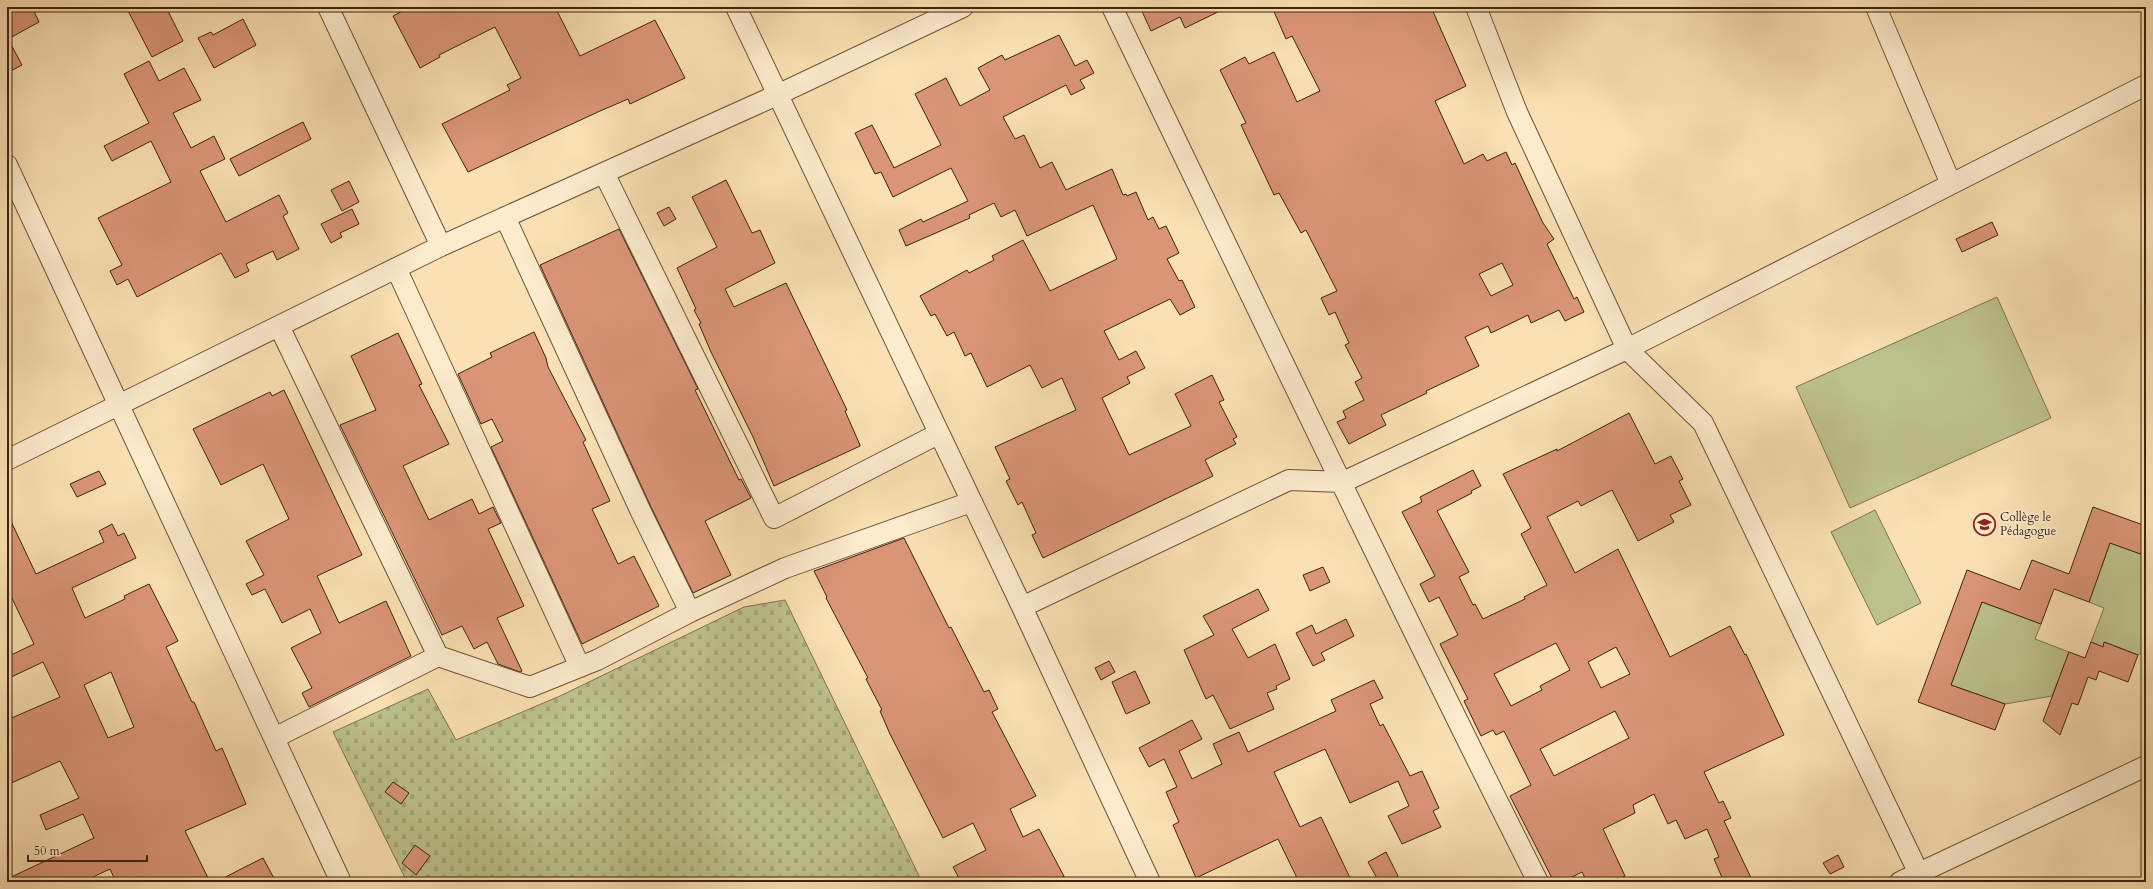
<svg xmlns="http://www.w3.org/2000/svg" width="2153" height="889" viewBox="0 0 2153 889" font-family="Cardo,serif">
  <defs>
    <pattern id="cemetery-stones" width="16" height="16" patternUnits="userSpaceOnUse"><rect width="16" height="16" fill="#bdc28d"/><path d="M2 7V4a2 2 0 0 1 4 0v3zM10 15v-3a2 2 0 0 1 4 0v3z" fill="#a4a679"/></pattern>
  </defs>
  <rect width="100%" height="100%" fill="#fae0b2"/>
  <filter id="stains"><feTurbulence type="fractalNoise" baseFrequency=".005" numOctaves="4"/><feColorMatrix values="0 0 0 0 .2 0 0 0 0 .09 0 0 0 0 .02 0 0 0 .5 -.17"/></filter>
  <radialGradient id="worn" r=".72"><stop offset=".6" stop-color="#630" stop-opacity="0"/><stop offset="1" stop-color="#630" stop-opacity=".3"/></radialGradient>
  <path fill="url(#cemetery-stones)" stroke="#7e724e" d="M785 600 922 882H407L333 732 428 689 456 740 560 696 744 607Z"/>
  <path fill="#bdc28d" stroke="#7e724e" d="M1997 297 2051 418 1850 508 1796 387Z
    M1875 510 1921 603 1877 625 1831 532Z
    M2110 543 2146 556V649L2138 655 2105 642 2103 647 2091 642 2104 608 2089 602Z
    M1982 602 2041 624 2035 639 2069 652 2052 696 2005 704 1951 685Z"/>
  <path fill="#da9577" stroke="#3e2210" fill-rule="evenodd" d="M7 7H32L39 22 8 39 22 65 7 73Z
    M126 7H166L183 41 152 57Z
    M410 7H555L580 56 655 20 685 78 630 104 628 99 600 111 468 172 442 124 510 90 507 85 521 78 495 27 439 55 440 57 420 68 393 16Z
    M1140 7H1228L1185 28 1180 17 1151 31Z
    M1272 7H1431L1466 86 1435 101 1464 164 1483 154 1487 161 1506 152 1512 165 1515 163 1543 223 1554 239 1547 244 1574 299 1577 297 1584 312 1565 321 1559 310 1531 323 1528 315 1491 333 1488 326 1465 337 1479 366 1426 391 1427 393 1381 415 1386 425 1349 444 1337 422 1346 418 1343 411 1364 400 1355 382 1362 378 1345 345 1349 343 1335 312 1329 315 1321 298 1337 291 1306 230 1301 233 1279 193 1274 195 1241 125 1246 123 1220 70 1245 57 1249 64 1274 52 1297 102 1320 91 1292 36 1286 39ZM1502 263 1513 285 1491 296 1479 274Z
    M243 19 256 45 214 68 198 38 211 32 213 35Z
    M1059 35 1075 66 1087 60 1094 73 1080 80 1085 88 1071 95 1066 85 1003 117 1015 139 1024 135 1040 168 1052 162 1066 190 1112 169 1123 195 1126 194 1127 196 1136 192 1148 220 1153 217 1159 229 1166 226 1179 253 1167 259 1179 281 1182 280 1195 307 1180 315 1170 299 1104 331 1119 360 1136 351 1145 368 1127 377 1130 383 1102 398 1129 455 1191 426 1175 394 1212 375 1224 400 1219 402 1237 437 1233 439 1236 444 1205 460 1213 476 1043 558 1032 535 1036 533 1022 502 1018 505 1006 481 1010 479 995 447 1076 410 1062 378 1042 388 1030 365 987 387 971 353 965 356 954 332 947 336 935 314 931 316 920 296 967 270 969 273 994 260 992 256 1023 240 1050 291 1117 259 1093 205 1027 236 1015 210 1001 217 994 203 969 215 970 218 906 246 899 230 921 219 923 222 968 201 951 168 893 197 881 172 875 174 855 133 872 125 894 168 941 145 915 94 946 78 960 106 990 90 978 68 1002 55 1005 60Z
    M149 61 159 81 184 68 201 100 173 113 191 148 214 136 225 159 200 171 226 222 279 195 288 213 283 216 299 249 277 260 273 251 246 264 249 271 235 278 221 253 137 297 128 279 117 285 110 271 122 265 98 218 171 182 151 141 112 161 104 146 149 123 124 74Z
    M303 122 311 139 239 176 230 159Z
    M726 180 752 233 760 230 775 263 725 289 734 307 786 283 847 410 845 411 860 445V446L774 486 753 437 711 352 699 324 701 323 694 310 696 309 677 268 717 247 692 197Z
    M349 181 359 202 342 211 331 190Z
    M669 207 676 219 664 226 657 213Z
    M352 209 359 224 340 233 342 237 331 243 321 224Z
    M1992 222 1998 235 1962 252 1956 239Z
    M619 229 698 389 695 390 739 480 741 479 751 498 705 521 731 575 693 593 651 507 540 265Z
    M534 332 546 358 548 367 586 440 583 442 610 501 592 509 618 564 634 556 659 606 582 644 491 447 503 441 492 419 481 424 458 374 492 357 490 353Z
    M398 333 422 384 419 385 449 444 403 466 429 520 472 499 479 514 493 507 501 523 488 529 524 606 497 618 522 671 520 672 498 664 487 642 474 649 462 626 442 635 340 425 376 410 351 356Z
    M284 390 362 555 317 576 339 623 386 601 411 656 309 707 302 693 312 688 291 648 321 633 310 609 282 623 265 589 252 595 246 584 264 575 246 541 289 519 263 464 221 485 193 429 270 392 272 396Z
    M1629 413 1655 464 1671 456 1683 479 1679 481 1691 505 1670 515 1674 522 1638 541 1612 490 1581 506 1578 501 1547 517 1575 573 1618 549 1670 657 1730 626 1745 655 1746 654 1784 735 1704 772 1719 803 1723 801 1731 818 1724 821 1753 882H1724L1714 859 1719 857 1707 829 1685 839 1676 820 1668 824 1654 794 1633 805 1635 813 1603 829 1625 876 1612 882H1587L1582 872 1562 882H1554L1510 796 1531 785 1504 731 1496 735 1493 730 1481 736 1464 701 1468 699 1440 644 1458 635 1439 597 1429 602 1420 584 1435 576 1402 512 1422 502 1420 497 1473 470 1481 486 1471 491 1472 493 1437 511 1469 572 1459 577 1473 605 1475 604 1483 619 1525 599 1524 597 1547 585 1521 534 1531 528 1503 474 1557 449V451ZM1556 643 1570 670 1540 686 1542 690 1511 706 1494 674ZM1616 647 1630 674 1601 688 1588 662ZM1615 711 1629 738 1554 776 1540 749Z
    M99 471 106 484 77 497 70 484Z
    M2093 507 2146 526V556L2110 543 2089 602 2054 589 2041 624 1982 602 1951 685 2005 704 1995 730 1918 702 1967 570 2020 590 2032 560 2069 574Z
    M7 513 36 574 104 542 99 531 112 524 118 536 124 533 136 558 72 588 85 618 125 599 124 596 149 584 178 641 166 647 192 702H194L216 751 222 748 246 804 185 831 210 882H116L110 869 82 882H7V879L94 838 83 814 46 830 40 815 79 798 60 761 7 785V720L60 697 43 662 7 679V657L34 644 7 588ZM111 672 134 727 108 738 84 685Z
    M904 538 949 628 951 627 984 692 989 690 998 709 992 712 1036 796 1010 809 1023 837 1039 829 1067 882H961L953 867 986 850 973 823 943 838 890 734 880 711 882 710 866 679 868 678 826 598 827 597 814 571Z
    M1323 567 1330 582 1310 591 1303 575Z
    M1258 589 1269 610 1232 629 1248 658 1275 644 1290 679 1276 686 1277 689 1267 693 1274 709 1230 729 1213 695 1206 699 1184 650 1214 635 1203 616Z
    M1346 619 1354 636 1321 653 1325 660 1313 666 1296 633 1312 625 1316 634Z
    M2091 642 2103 647 2104 642 2138 655 2128 682 2099 671 2096 680 2088 677 2078 705 2072 703 2060 735 2043 721 2069 652 2085 658Z
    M1109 661 1115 672 1101 680 1095 668Z
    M1135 671 1150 703 1126 714 1112 682Z
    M1374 680 1383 698 1370 704 1380 726 1383 724 1410 776 1422 771 1439 808 1433 811 1441 827 1402 844 1388 816 1409 806 1398 781 1350 803 1325 749 1274 772 1300 827 1321 817 1352 882H1299L1278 839 1196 878 1173 825 1179 822 1166 792 1177 787 1164 759 1149 767 1139 748 1192 720 1202 739 1179 751 1192 779 1222 764 1213 744 1239 732 1248 752 1336 711 1331 700Z
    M393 782 409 793 401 804 385 792Z
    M415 845 430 856 416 875 402 863Z
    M1386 852 1398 876 1388 882H1379L1368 862Z
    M1838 855 1844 867 1830 874 1823 863Z
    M263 858 276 882H216L241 869Z"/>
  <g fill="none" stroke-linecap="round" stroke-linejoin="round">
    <defs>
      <path id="minor" d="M328 7 441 246
        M736 7 1022 607 1150 882
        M1112 7C1253 299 1392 592 1538 882
        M1476 7 1517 112 1627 349 1703 423 1923 882
        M1876 7 1951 184
        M7 165 341 882
        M604 173 774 518 938 434
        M505 217 641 512 690 612
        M396 268 580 667
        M279 326 438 656
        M7 460 441 246 777 95 963 7
        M1022 607 1289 480 1343 482 1627 349 2146 85
        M274 738 438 656 530 687 597 660 690 612 785 568 971 502
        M1900 882 2146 766"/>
    </defs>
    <use href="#minor" stroke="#6d5238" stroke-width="22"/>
    <use href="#minor" stroke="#fcebcd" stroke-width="20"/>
  </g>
  <defs>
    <symbol id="school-ring" viewBox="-11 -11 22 22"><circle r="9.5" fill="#fcebcd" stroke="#8f2418" stroke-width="1.5"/><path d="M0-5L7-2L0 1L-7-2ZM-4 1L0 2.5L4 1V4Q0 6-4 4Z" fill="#8f2418"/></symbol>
  </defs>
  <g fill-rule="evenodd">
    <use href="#school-ring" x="1972" y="512" width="25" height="25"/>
  </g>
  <g text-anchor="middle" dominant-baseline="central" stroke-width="3.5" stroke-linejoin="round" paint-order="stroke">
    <g font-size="12" fill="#3e2210" stroke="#fcebcd" text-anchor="start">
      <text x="2000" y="517">Collège le<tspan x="2000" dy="14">Pédagogue</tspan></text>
    </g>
  </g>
  <rect width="2153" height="889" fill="none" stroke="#fae0b2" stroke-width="24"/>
  <rect x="8" y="8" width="2137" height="873" fill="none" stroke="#3e2210" stroke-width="2"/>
  <rect x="12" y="12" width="2129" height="865" fill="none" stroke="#3e2210"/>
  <path d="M28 855v6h119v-6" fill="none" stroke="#3e2210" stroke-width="2"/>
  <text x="34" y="855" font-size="12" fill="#3e2210" stroke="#fcebcd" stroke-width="3" paint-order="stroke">50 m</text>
  <rect width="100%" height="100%" filter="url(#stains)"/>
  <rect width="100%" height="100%" fill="url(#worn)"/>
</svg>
